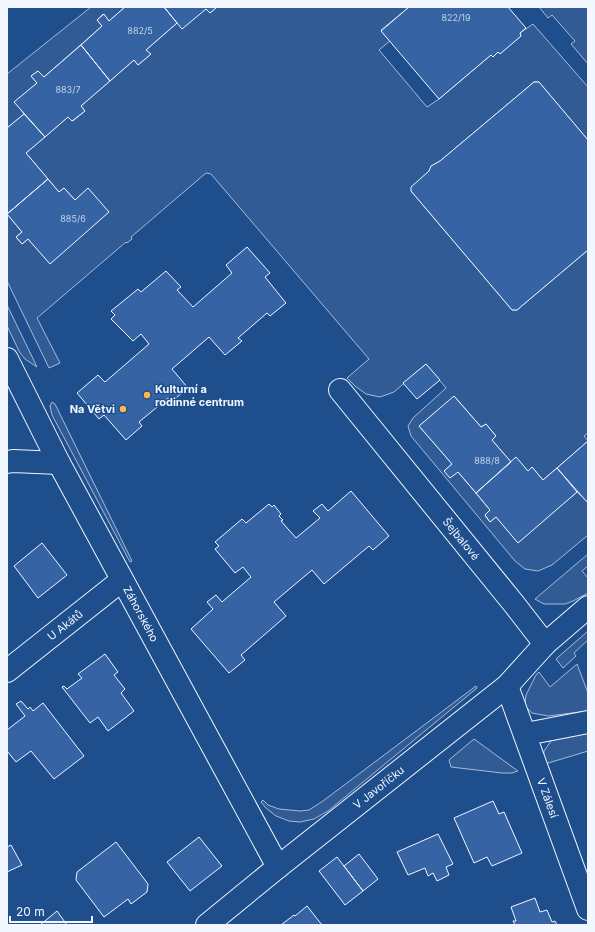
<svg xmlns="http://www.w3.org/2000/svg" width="595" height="932" viewBox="0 0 595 932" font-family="Inter,sans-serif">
  <rect width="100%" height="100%" fill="#1f4e8c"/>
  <path fill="#305b95" stroke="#a8bbd7" d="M91 7H125L109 21 103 14 97 20 102 26 44 77 38 71 31 76 37 83 15 102 24 114 7 128V74Z
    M217 7H409L381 30 390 41 379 50 427 107 439 99 491 55 493 57 498 52 500 53 521 36 520 33 533 24 588 87V140L539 82H534L440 161 432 166 429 171 411 191 512 310H517L588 250V433L584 436 588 441 543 480 532 467 528 471 511 462 492 440 496 436 486 424 481 427 455 397 419 426 452 464 444 471 458 472 490 510 485 516 490 522 496 517 518 542 577 492 588 502V535L552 565 538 571 525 569 515 561 411 436 408 426 413 418 446 388 426 364 394 392 380 397 366 394 355 386 347 378 369 359 211 174 206 173 131 237 132 239 127 243 126 242 37 318 60 363 49 368 7 281V214L22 232 16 237 22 244 28 239 50 263 88 189 75 200 64 188 59 192 26 153 68 117 73 121 85 111 81 106 134 60 138 65 150 55 146 50 177 23 206 9 210 13Z
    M539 7H588V64L571 44 575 41 552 15 548 18Z
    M7 305 37 367 25 359 20 353 7 326Z
    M52 402 55 404 132 561 130 562 52 415 50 406Z
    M588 554V566L582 571 588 578V593L573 601 565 604H544L535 599Z
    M588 631V640L574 653 576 656 563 668 556 659Z
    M577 664 588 693V711L548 716 532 713 526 707 525 703 526 695 536 675 539 672 550 687Z
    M476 686 477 688 328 811 314 819 300 822 289 821 276 816 266 808 261 802 263 800 268 805 279 809 300 811 309 810 323 801Z
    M588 733V751L545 764 543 759 544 751 551 741 558 737Z
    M474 739 518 771 512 773H502L451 767 449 760Z"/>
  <path fill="#3563a3" stroke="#f2f6ff" d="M125 7H164L177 23 146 50 151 54 138 65 134 60 110 81 81 45 102 26 97 20 104 14 109 21Z
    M164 7H217L210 13 206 9 182 29Z
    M409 7H508L526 28 520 33 521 36 500 54 498 52 493 57 491 55 439 99 381 31Z
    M81 45 110 81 81 106 85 111 72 121 68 117 45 137 14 102 37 83 31 76 38 71 44 77Z
    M534 82H539L588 140V250L517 310H512L411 191V187L429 171 431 166 440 161Z
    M24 114 45 137 26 153 48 179 7 214V128Z
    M48 179 59 192 64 188 75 200 88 188 109 212 50 264 28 239 22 244 16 237 22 232 7 214Z
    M247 247 270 273 265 277 286 303 270 316 267 313 238 338 242 341 225 355 209 337 172 369 188 388 171 402 168 398 139 422 142 426 126 440 104 415 99 419 77 393 98 375 105 382 149 344 141 334 133 341 111 319 115 315 111 311 138 289 141 292 166 271 181 287 177 290 193 307 232 273 226 265Z
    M426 364 440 380 417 399 403 383Z
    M454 396 481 427 486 424 496 436 492 440 511 462 476 493 458 472 450 478 444 471 452 464 419 426Z
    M588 441V502H587L557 468Z
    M516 457 528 471 532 467 543 480 557 468 577 492 518 543 496 517 490 522 485 515 490 510 476 493Z
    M351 491 389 536 373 550 369 546 324 584 312 570 274 602 286 616 241 655 245 660 229 673 191 629 213 609 207 602 216 595 222 602 251 577 243 567 235 573 215 549 219 546 215 542 242 519 246 523 269 504 272 507 274 505 281 514 279 516 283 520 281 521 296 538 320 518 313 511 322 504 328 511Z
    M42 543 67 575 38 598 14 566Z
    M105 654 118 672 114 675 125 689 121 693 134 711 108 731 98 717 90 723 62 687 64 686 67 689 82 678 78 674Z
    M21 701 28 709 30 707 33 711 43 703 84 756 54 779 31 751 16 762 7 751V730L25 716 16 704Z
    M493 801 499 814 504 812 522 853 492 866 487 857 474 863 454 818Z
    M438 834 453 864 446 867 449 875 437 881 433 873 428 876 425 868 408 875 397 852Z
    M199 837 222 866 190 891 167 862Z
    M116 842 148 884 147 892 131 904 128 899 104 917 76 880 77 872Z
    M11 845 22 865 7 872V847Z
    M359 854 378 879 363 891 344 866Z
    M337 857 363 891 345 905 319 871Z
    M535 898 540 912 547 910 552 922 555 921 557 925H515L513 921H516L511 907Z
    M307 906 322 925H281L294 915 295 916Z
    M57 911 67 925H40Z"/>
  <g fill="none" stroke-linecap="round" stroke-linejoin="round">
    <defs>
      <g id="minor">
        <path id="s1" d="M7 359 59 463 278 867"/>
        <path id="s2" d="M340 390 514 604 545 644"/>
        <path d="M7 462 13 461 59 463"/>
        <path id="s3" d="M7 671 122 580"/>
        <path id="s4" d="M507 686 588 909"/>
        <path d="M526 734 588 722"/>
        <path id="s5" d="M207 925 278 867 507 686 545 644 588 607"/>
      </g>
    </defs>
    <use href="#minor" stroke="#f2f6ff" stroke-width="24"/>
    <use href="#minor" stroke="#1f4e8c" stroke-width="22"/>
  </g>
  <g fill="#ffb74d" stroke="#1f4e8c" stroke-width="1.5">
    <circle cx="147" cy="395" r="4"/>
    <circle cx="123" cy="409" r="4"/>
  </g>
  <g text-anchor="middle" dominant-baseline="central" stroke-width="3" stroke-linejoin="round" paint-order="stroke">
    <g font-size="9" fill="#c3d1e8">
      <text x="456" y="17">822/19</text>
      <text x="140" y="30">882/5</text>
      <text x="68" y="89">883/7</text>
      <text x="73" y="218">885/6</text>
      <text x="487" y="460">888/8</text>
    </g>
    <g font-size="11" font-weight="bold" fill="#f2f6ff" stroke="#1f4e8c" text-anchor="start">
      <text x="155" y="389">Kulturní a<tspan x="155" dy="13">rodinné centrum</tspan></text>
      <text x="115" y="409" text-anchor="end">Na Větvi</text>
    </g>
    <g font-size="11" fill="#f2f6ff" stroke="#1f4e8c">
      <text stroke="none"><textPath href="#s2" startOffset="192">Šejbalové</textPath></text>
      <text stroke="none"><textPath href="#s1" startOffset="288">Záhorského</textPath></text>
      <text stroke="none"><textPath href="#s3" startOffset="74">U Akátů</textPath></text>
      <text stroke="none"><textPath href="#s5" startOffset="220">V Javoříčku</textPath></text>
      <text stroke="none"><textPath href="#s4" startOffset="119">V Zálesí</textPath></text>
    </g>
  </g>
  <rect width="595" height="932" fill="none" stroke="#f2f6ff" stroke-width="16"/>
  <path d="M10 916v6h82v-6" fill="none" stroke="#f2f6ff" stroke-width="2"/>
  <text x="16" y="916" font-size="12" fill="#f2f6ff" stroke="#1f4e8c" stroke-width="3" paint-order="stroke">20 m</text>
</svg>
